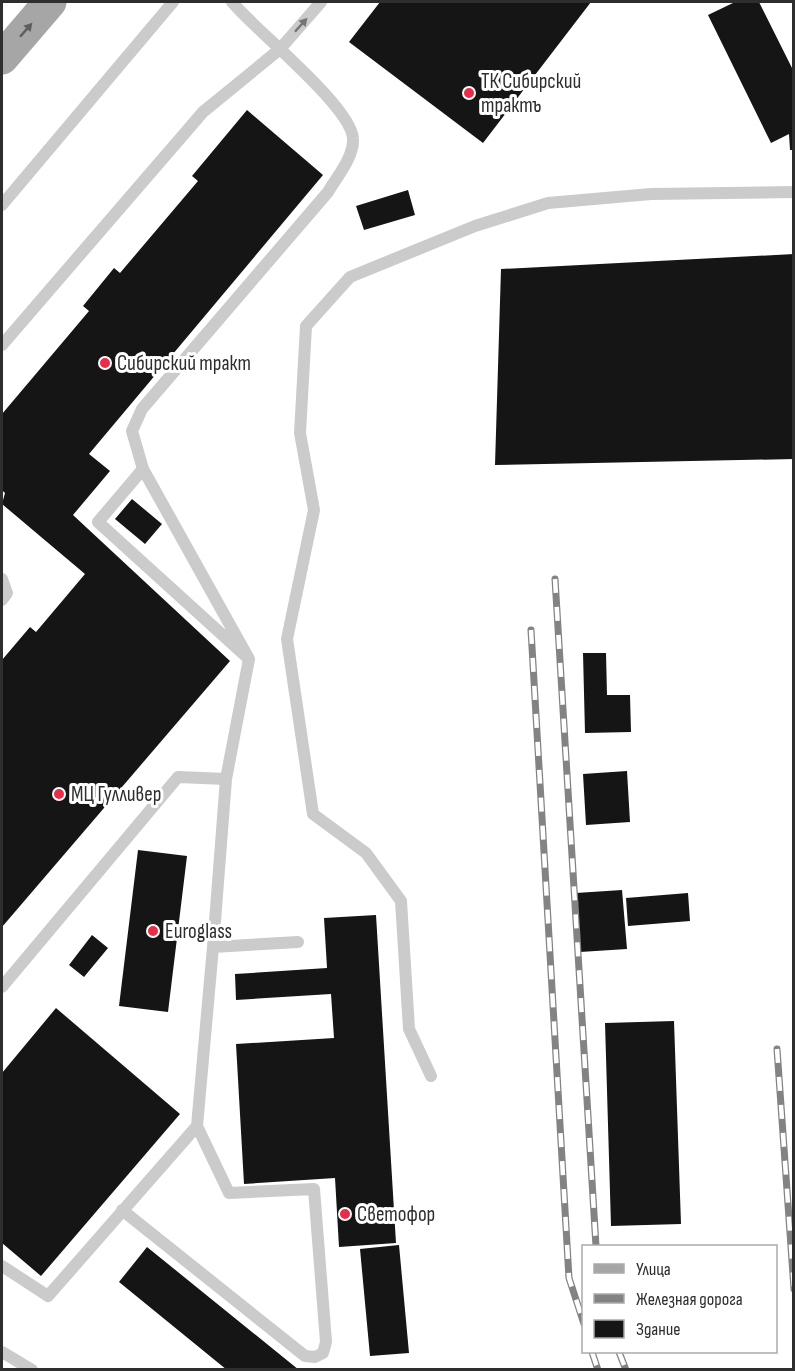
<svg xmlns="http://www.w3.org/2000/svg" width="795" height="1371" viewBox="0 0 795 1371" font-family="'Sofia Sans Condensed',sans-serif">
  <rect width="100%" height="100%" fill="#fff"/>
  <path fill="#151515" d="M380 2H591L483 143 349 42Z
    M735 2H759L794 72V150H790L789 134 771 143 708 15Z
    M247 110 323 175 89 454 110 471 73 515 230 661 2 927V660L30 627 36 632 85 574 2 504 5 493 2 490V414L89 311 83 306 114 268 120 273 198 181 192 176Z
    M408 190 415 215 364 230 356 206Z
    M794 254V459L495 465 501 269Z
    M132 499 162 524 145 544 115 519Z
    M583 653H606L607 695H630L631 732 585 733Z
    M627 771 630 822 586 825 583 774Z
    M138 850 187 856 168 1012 119 1006Z
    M622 890 627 949 580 952 576 893Z
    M688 893 690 921 628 926 626 898Z
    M376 915 396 1243 339 1247 335 1178 244 1184 236 1044 334 1038 331 994 236 1000 235 974 327 968 324 918Z
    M92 935 108 948 84 977 69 965Z
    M56 1008 180 1114 41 1276 2 1243V1073Z
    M674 1021 681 1224 611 1226 605 1023Z
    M399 1245 409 1353 370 1356 360 1249Z
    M147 1247 299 1370H227L119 1282Z"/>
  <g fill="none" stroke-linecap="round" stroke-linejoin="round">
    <path stroke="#cbcbcb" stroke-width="12" d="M2 205 173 2
      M2 345 203 112 280 49 321 2
      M143 469 132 431 142 409 328 192C336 178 354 157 353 139 352 107 255 30 232 2
      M2 579 7 593 2 600
      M249 659 98 522 143 469 249 659 226 779 213 947 298 942
      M2 987 178 777 226 779
      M431 1076 409 1029 401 901 366 853 313 814 287 639 314 510 300 433 306 326 350 277 475 226 548 203 651 194 794 192
      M122 1210 305 1356 315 1357 323 1353 326 1342 314 1189 229 1193 197 1126
      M2 1266 48 1296 197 1126 213 947
      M2 1352 32 1370"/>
    <path stroke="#a6a6a6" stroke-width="33" d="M2 58 50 2"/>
    <defs>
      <path id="rail" d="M555 579 596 1246
        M531 630 569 1278 584 1324
        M777 1049 794 1289
        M592 1352 598 1370
        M619 1352 626 1370"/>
    </defs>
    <use href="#rail" stroke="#838383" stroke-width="7"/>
    <use href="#rail" stroke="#fff" stroke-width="4.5" stroke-dasharray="14" stroke-linecap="butt"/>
  </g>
  <defs><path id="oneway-solid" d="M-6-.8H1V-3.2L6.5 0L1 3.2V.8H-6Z" transform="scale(1.5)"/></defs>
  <use fill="#757575" href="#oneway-solid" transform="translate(301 25) rotate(-48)"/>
  <use fill="#5e5e5e" href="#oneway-solid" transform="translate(26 30) rotate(-49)"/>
  <g fill="#e82d48" stroke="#fff" stroke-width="2">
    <circle cx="469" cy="93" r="6"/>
    <circle cx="105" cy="363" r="6"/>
    <circle cx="59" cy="794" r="6"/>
    <circle cx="153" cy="931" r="6"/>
    <circle cx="345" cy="1214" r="6"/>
  </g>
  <g text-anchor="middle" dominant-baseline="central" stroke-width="6" stroke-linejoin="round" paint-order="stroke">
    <g font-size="21" fill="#2e2e2e" stroke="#fff" text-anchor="start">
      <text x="481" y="81">ТК Сибирский<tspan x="481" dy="24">трактъ</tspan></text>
      <text x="117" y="363">Сибирский тракт</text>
      <text x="71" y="794">МЦ Гулливер</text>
      <text x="165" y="931">Euroglass</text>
      <text x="357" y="1214">Светофор</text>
    </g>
  </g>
  <rect width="795" height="1371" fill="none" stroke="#2e2e2e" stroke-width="6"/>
  <rect x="582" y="1245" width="195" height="108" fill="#ffffff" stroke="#ababab" stroke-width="1.5"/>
  <rect x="594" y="1264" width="30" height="9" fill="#a6a6a6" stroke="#ababab" stroke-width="1.5"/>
  <text x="636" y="1275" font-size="18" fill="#2e2e2e">Улица</text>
  <rect x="594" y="1294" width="30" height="9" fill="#838383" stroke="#ababab" stroke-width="1.5"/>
  <text x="636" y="1305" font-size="18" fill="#2e2e2e">Железная дорога</text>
  <rect x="594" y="1320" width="30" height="18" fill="#151515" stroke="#ababab" stroke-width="1.5"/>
  <text x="636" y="1335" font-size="18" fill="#2e2e2e">Здание</text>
</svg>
